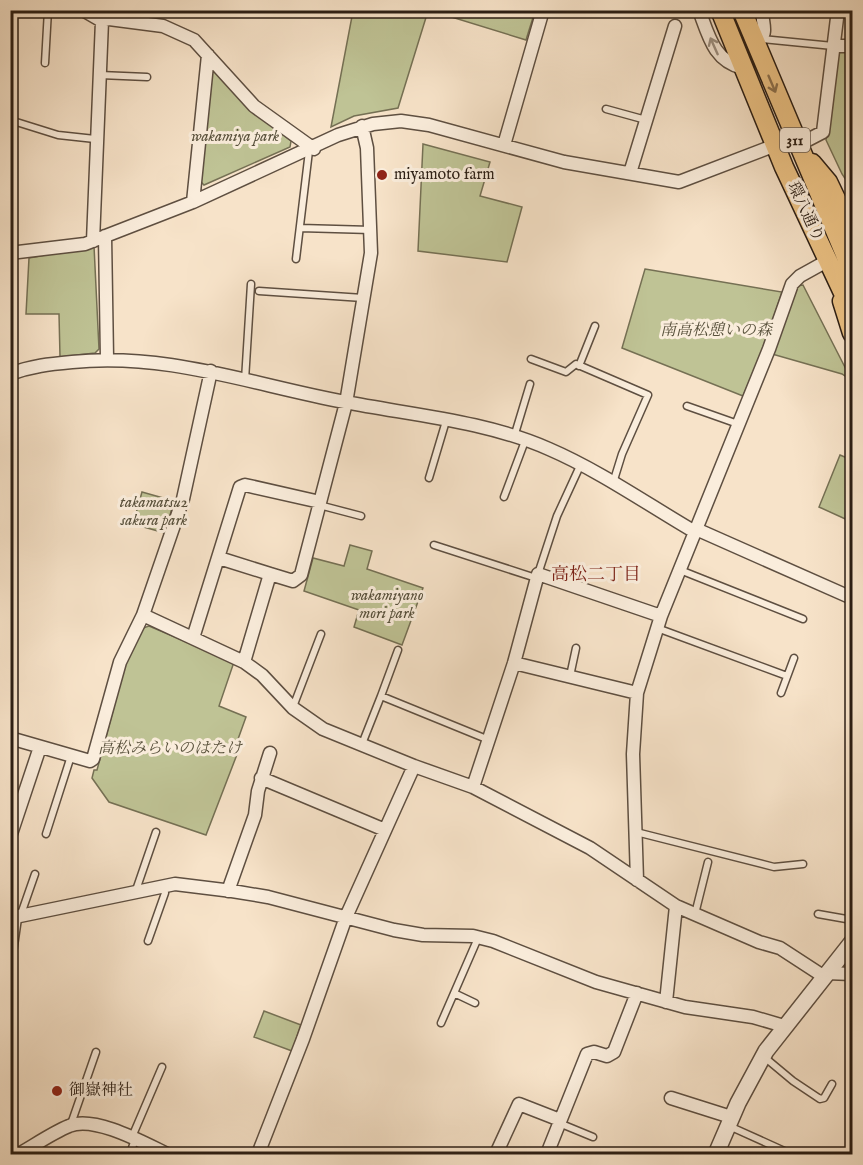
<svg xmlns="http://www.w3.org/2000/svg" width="863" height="1165" viewBox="0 0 863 1165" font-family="'IM FELL English','Noto Serif JP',serif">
  <rect width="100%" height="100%" fill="#f7e3c9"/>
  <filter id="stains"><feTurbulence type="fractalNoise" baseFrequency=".00333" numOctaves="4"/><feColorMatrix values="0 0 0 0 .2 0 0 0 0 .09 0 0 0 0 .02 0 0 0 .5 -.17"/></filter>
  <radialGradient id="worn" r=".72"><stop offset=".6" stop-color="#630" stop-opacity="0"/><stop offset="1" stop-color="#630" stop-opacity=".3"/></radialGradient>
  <path fill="#bfc395" stroke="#757054" stroke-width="1.5" d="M353 11H428L398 108 354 116 331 127Z
    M432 11 535 10V11L526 40Z
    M841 50H852V189L842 174 826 140 837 55Z
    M216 71 249 108 291 141 290 147 204 185 199 180 210 73Z
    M423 144 490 162 480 196 522 207 507 262 418 251Z
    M94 246 99 349 95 353 60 357 59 314H26L29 258Z
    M645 269 782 292 765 344 743 396 622 348Z
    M803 285 852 381 842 374 772 354 796 286Z
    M840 455 852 460V522L819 507Z
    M142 492 174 501 165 533 133 524Z
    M350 545 372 551 367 569 423 588 402 645 354 627 359 610 304 591 313 558 344 566Z
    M149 626 234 662 219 706 246 717 237 742 241 744 206 835 109 802 92 778 94 770H97L126 662 143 628Z
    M264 1011 301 1025 292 1051 254 1037Z"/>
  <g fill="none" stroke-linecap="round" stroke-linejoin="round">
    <defs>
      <path id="service" d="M132 22 134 10
        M762 39 833 46
        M45 63 48 10
        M100 75 147 77
        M606 109 646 120
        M10 120 58 135 95 139
        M300 228 371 230
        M296 259 309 151
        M259 291 363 298
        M531 359 566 372 576 364 648 395 622 454 613 483
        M579 366 595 326
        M245 380 251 284
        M687 406 738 424
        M514 437 530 384
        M429 478 446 421
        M504 497 525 441
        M319 505 361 516
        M434 545 536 578
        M680 570 803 619
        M538 574 557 516 580 466
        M657 628 787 676
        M570 676 576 648
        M781 693 794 658
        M381 696 398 650
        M293 707 321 634
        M362 744 381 696 489 740
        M636 832 774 867 803 864
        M46 834 71 756
        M135 893 156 832
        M695 914 708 862
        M818 914 852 920
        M20 917 35 874
        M148 941 165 893 164 887
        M10 974 18 918
        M454 993 475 1003
        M441 1023 478 938
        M763 1056 793 1081 820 1099 824 1098 832 1084
        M559 1123 593 1137
        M71 1124 96 1052
        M729 1126 791 1154
        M132 1137 162 1067
        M130 1154 135 1139"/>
      <path id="minor" d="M83 10 102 21 109 19 163 26 194 40 254 106 314 149
        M699 10C709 37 714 61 743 68
        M755 43C770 34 762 25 762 10
        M834 46H852
        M504 145 543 10
        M798 145 823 132 838 10
        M630 173 675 26
        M193 202 208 55
        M105 236 107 358
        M93 241 102 21
        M10 253 85 244 193 202 338 135 373 124 401 121 429 125 564 162 679 182 794 138
        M10 374C31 366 50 364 72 362 167 352 253 385 345 402 412 415 486 421 549 449 600 471 647 504 695 532
        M696 529 852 598
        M219 558 270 574
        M143 615 244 662 262 675 293 708 323 729 414 766 473 787 590 848 676 906 759 942 780 948 823 976
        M193 638 240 487 245 485 320 502
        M244 662 270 574 293 581 301 575 346 403 371 253 367 148 362 126
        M514 663 637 693
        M10 738 90 761 93 759 120 662 143 615 183 499 211 371
        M261 778 385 830
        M473 787 514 663 538 574 661 616
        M10 837 40 747
        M637 880 633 754 637 693 661 616 769 349 792 284 800 276 827 261
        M228 891 255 815 258 791 270 753
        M10 918 175 884 232 891 268 897 394 930 423 935 473 936 493 941 596 982 685 1007 753 1017 784 1026
        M826 973 852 974
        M666 1002 676 906
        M671 1098 731 1117
        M19 1154C35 1145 52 1133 69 1126 94 1115 144 1143 167 1154
        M258 1154 303 1039 346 917 414 766
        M496 1154 519 1104 560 1120
        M547 1154 587 1054 594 1052 607 1056 614 1052 637 993"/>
      <path id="tertiary" d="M716 1154 738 1103 766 1051 852 942"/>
      <path id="primary" d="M720 10 784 167 852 312
        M742 10 852 271
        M812 163 828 182 852 232
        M842 301 852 333"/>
    </defs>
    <use href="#service" stroke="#5e4f41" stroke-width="9"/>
    <use href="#minor" stroke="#5e4f41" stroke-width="15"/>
    <use href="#tertiary" stroke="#5e4f41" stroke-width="18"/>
    <use href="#primary" stroke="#2b1e14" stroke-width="21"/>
    <use href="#service" stroke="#faeddc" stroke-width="6"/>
    <use href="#minor" stroke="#faeddc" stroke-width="12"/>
    <use href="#tertiary" stroke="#faeddc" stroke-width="15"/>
    <use href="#primary" stroke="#ecc284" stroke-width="18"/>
  </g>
  <defs><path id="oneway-shaft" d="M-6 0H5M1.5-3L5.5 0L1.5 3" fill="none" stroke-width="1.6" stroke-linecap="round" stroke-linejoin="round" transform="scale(1.5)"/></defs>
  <use stroke="#9d9082" href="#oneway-shaft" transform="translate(714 46) rotate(-114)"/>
  <use stroke="#8c704c" href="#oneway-shaft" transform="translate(772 84) rotate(67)"/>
  <g fill="#8f2418" stroke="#faeddc" stroke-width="2">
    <circle cx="382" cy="175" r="6"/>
    <circle cx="57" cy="1091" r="6"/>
  </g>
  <g text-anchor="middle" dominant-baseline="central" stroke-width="6" stroke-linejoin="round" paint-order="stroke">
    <rect fill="#faeddc" stroke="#695c50" stroke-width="1.5" x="780" y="128" width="30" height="24" rx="4.5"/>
    <g font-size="15" font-weight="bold" fill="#2b1e14">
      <text x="795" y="140">311</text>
    </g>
    <g font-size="16" font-style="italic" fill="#57503b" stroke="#faeddc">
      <text x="235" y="137">wakamiya park</text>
      <text x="716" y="331">南高松憩いの森</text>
      <text x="154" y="503">takamatsu2<tspan x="154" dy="18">sakura park</tspan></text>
      <text x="387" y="596">wakamiyano<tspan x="387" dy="18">mori park</tspan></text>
      <text x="170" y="749">高松みらいのはたけ</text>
    </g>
    <g font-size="16" fill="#2b1e14" stroke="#faeddc" text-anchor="start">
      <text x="394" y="175">miyamoto farm</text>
      <text x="69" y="1091">御嶽神社</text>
    </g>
    <g font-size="16" fill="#2b1e14" stroke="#faeddc">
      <text transform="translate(805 212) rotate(65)">環八通り</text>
    </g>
    <g font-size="18" fill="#7a1f14" stroke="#faeddc">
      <text x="596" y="575">高松二丁目</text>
    </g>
  </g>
  <rect width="863" height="1165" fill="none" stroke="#f7e3c9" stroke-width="36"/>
  <rect x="12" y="12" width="839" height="1141" fill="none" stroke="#2b1e14" stroke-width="3"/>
  <rect x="18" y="18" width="827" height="1129" fill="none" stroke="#2b1e14" stroke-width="1.5"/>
  <rect width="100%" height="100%" filter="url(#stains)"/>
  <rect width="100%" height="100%" fill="url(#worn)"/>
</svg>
